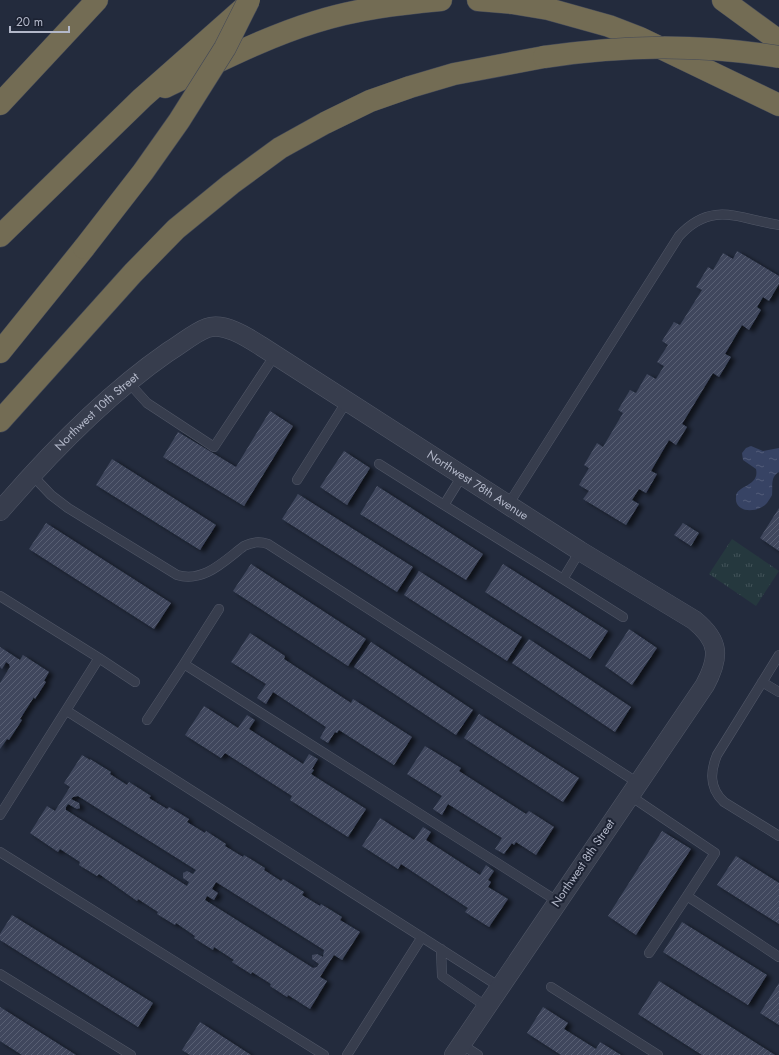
<svg xmlns="http://www.w3.org/2000/svg" width="779" height="1055" viewBox="0 0 779 1055" font-family="Jost,sans-serif">
  <defs>
    <pattern id="park-tufts" width="24" height="20" patternUnits="userSpaceOnUse"><rect width="24" height="20" fill="#25383e"/><path d="M3 7l-1-3M5 7V3M7 7l1-3M15 17l-1-3M17 17v-4M19 17l1-3" fill="none" stroke="#425359"/></pattern>
    <pattern id="water-ripples" width="26" height="14" patternUnits="userSpaceOnUse"><rect width="26" height="14" fill="#374364"/><path d="M2 4q2-2 4 0t4 0M15 11q2-2 4 0t4 0" fill="none" stroke="#525c79"/></pattern>
    <pattern id="building-hatch" width="6" height="6" patternUnits="userSpaceOnUse"><rect width="6" height="6" fill="#3f475d"/><path d="M-1 1l2-2M0 6l6-6M5 7l2-2" fill="none" stroke="#585f73"/></pattern>
    <filter id="shadow"><feDropShadow dx="4.5" dy="2.5" stdDeviation="2" flood-color="#0009"/></filter>
  </defs>
  <rect width="100%" height="100%" fill="#232b3d"/>
  <path fill="url(#park-tufts)" d="M732 539 779 571 756 606 709 574Z"/>
  <path fill="url(#water-ripples)" d="M751 446 763 451 779 448V472C770 477 773 486 772 495 771 497 769 500 767 503 759 513 734 514 736 497 736 485 760 487 756 469L743 460 742 453 746 448Z"/>
  <path fill="url(#building-hatch)" fill-rule="evenodd" filter="url(#shadow)" d="M737 251 779 276V284L769 301 763 297 757 307 761 310 749 330 742 325 725 354 731 357 719 377 713 373 682 424 687 427 676 445 669 440 651 471 657 474 646 493 639 489 632 500 639 504 626 525 583 499 589 491 579 485 589 468 584 465 597 443 603 447 623 413 618 410 630 390 636 393 647 374 656 379 664 366 657 362 668 345 662 341 674 322 680 325 702 290 696 287 708 267 713 270 723 253 733 259Z
    M270 411 293 426 244 506 163 457 178 432 236 467Z
    M344 451 370 468 347 505 320 487Z
    M112 459 216 525 200 550 96 485Z
    M377 486 483 554 466 580 360 514Z
    M298 494 413 567 397 592 282 519Z
    M779 508V551L760 538Z
    M46 523 171 603 154 629 29 549Z
    M683 523 699 533 691 546 674 535Z
    M251 564 366 639 348 666 233 591Z
    M503 564 608 631 590 659 485 592Z
    M419 571 522 637 507 661 404 595Z
    M629 629 657 648 632 685 605 666Z
    M250 633 285 656 284 659 351 703 353 699 412 737 394 765 339 730 337 733 335 732 328 743 320 738 326 727 273 692 266 704 257 698 266 684 231 662Z
    M529 639 631 707 615 732 512 663Z
    M371 642 473 710 456 735 354 667Z
    M0 647 20 660 23 655 49 672 44 681 46 682 35 699 34 697 20 719 22 720 9 740 7 739 0 749V683L10 667 9 664 6 662 2 669 0 667Z
    M204 706 238 728 247 715 255 720 249 729 303 764 309 754 318 759 312 769 314 770 311 774 366 809 348 837 290 800 292 796 225 753 221 758 185 735Z
    M479 714 579 778 563 802 464 738Z
    M425 746 461 768 459 771 526 814 529 811 554 827 536 855 516 842 514 845 512 843 504 854 495 849 502 838 448 804 442 815 433 809 442 796 407 774Z
    M82 755 90 760V759L111 772 110 774 127 785 129 782 151 796 149 798 167 809 169 807 189 819 187 822 205 833 206 831 226 844 225 846 243 857 244 855 265 868 264 870 281 881 283 879 304 892 302 895 320 906 321 904 342 917 340 920 360 932 342 960 334 955 320 977 327 981 310 1009 288 995 287 997 270 986 271 984 252 972 251 974 232 962 234 960 214 947 213 950 194 938 195 936 176 923 175 925 157 914 158 912 138 899 137 901 99 874 97 876 79 865 80 862 60 849 58 852 30 833 47 806 55 811 70 787 64 783ZM78 796 196 870 193 874 187 871 183 873V878L189 882 187 886 66 810V807L68 804 77 809 80 808 79 803 71 799 73 797ZM216 882 324 950 323 957 317 954 312 955V959L319 964 317 967 313 968 205 900 207 896 214 900 218 893 212 889Z
    M380 818 414 840 423 827 431 832 426 840 480 875 486 865 494 871 488 880 491 882 488 887 508 899 489 927 465 912 468 908 401 864 398 869 362 846Z
    M662 831 691 849 636 935 608 916Z
    M736 856 779 883V924L717 885Z
    M12 915 153 1003 138 1027 0 940V934Z
    M682 922 767 975 748 1005 663 952Z
    M659 981 775 1055H702L638 1014Z
    M779 983V1025L760 1013Z
    M0 1007 76 1055H22L0 1041Z
    M543 1007 568 1023 564 1029 596 1049 600 1042 621 1055H561L527 1033Z
    M200 1022 251 1055H190L182 1050Z"/>
  <g fill="none" stroke-linecap="round" stroke-linejoin="round">
    <defs>
      <path id="service" d="M129 383 147 403 214 447 275 355
        M379 464 444 505
        M32 475 51 495 68 508 177 575C204 583 224 561 244 546 253 542 259 541 268 544L638 783
        M462 476 444 505 563 579 580 551
        M297 480 347 401
        M508 505 679 236C712 200 739 219 779 225
        M563 579 623 617
        M0 596 99 658 0 815
        M779 655 717 755C710 772 709 788 724 802L779 836
        M99 658 135 682
        M184 664 219 609
        M762 682 779 692
        M67 711 500 987
        M147 720 184 664 557 901
        M629 795 715 853 687 896 779 957
        M0 852 324 1055
        M441 949 442 976 487 1007
        M649 953 687 896
        M0 974 131 1055
        M551 987 658 1055
        M461 1044 478 1055
        M347 1055 422 937"/>
      <g id="minor">
        <path id="s1" d="M0 511C49 454 106 395 168 352 180 345 195 332 207 328 224 322 247 337 261 346L580 551 694 620C720 641 720 657 705 685L454 1055"/>
      </g>
      <path id="motorway" d="M478 0 512 3 548 9 609 26 640 38 779 105
        M723 0 779 41
        M165 87C214 64 263 38 315 22 356 9 398 4 441 0
        M0 104 97 0
        M0 236 142 98 246 6
        M0 352 84 248
        M0 421 133 273 176 229 231 184 280 148 325 123 370 101 410 87 454 74 544 57"/>
    </defs>
    <use href="#service" stroke="#525868" stroke-width="10"/>
    <use href="#minor" stroke="#525868" stroke-width="20"/>
    <use href="#motorway" stroke="#424858" stroke-width="23"/>
    <use href="#service" stroke="#373d4d" stroke-width="9"/>
    <use href="#minor" stroke="#373d4d" stroke-width="19"/>
    <use href="#motorway" stroke="#736c54" stroke-width="22"/>
    <defs>
      <path id="motorway-bridge" d="M544 57C625 45 699 44 779 57
        M84 248 143 172 179 121 225 48 249 0"/>
    </defs>
    <use href="#motorway-bridge" stroke="#424858" stroke-width="23" stroke-linecap="butt"/>
    <use href="#motorway-bridge" stroke="#736c54" stroke-width="22"/>
  </g>
  <g text-anchor="middle" dominant-baseline="central" stroke-width="4" stroke-linejoin="round" paint-order="stroke">
    <g font-size="12" fill="#b3b8c9" stroke="#1c2232">
      <text stroke="none"><textPath href="#s1" startOffset="139">Northwest 10th Street</textPath></text>
      <text stroke="none"><textPath href="#s1" startOffset="594">Northwest 78th Avenue</textPath></text>
      <text transform="translate(583 863) rotate(-56)">Northwest 8th Street</text>
    </g>
  </g>
  <path d="M10 26v6h59v-6" fill="none" stroke="#b3b8c9" stroke-width="2"/>
  <text x="16" y="26" font-size="12" fill="#b3b8c9" stroke="#1c2232" stroke-width="3" paint-order="stroke">20 m</text>
</svg>
